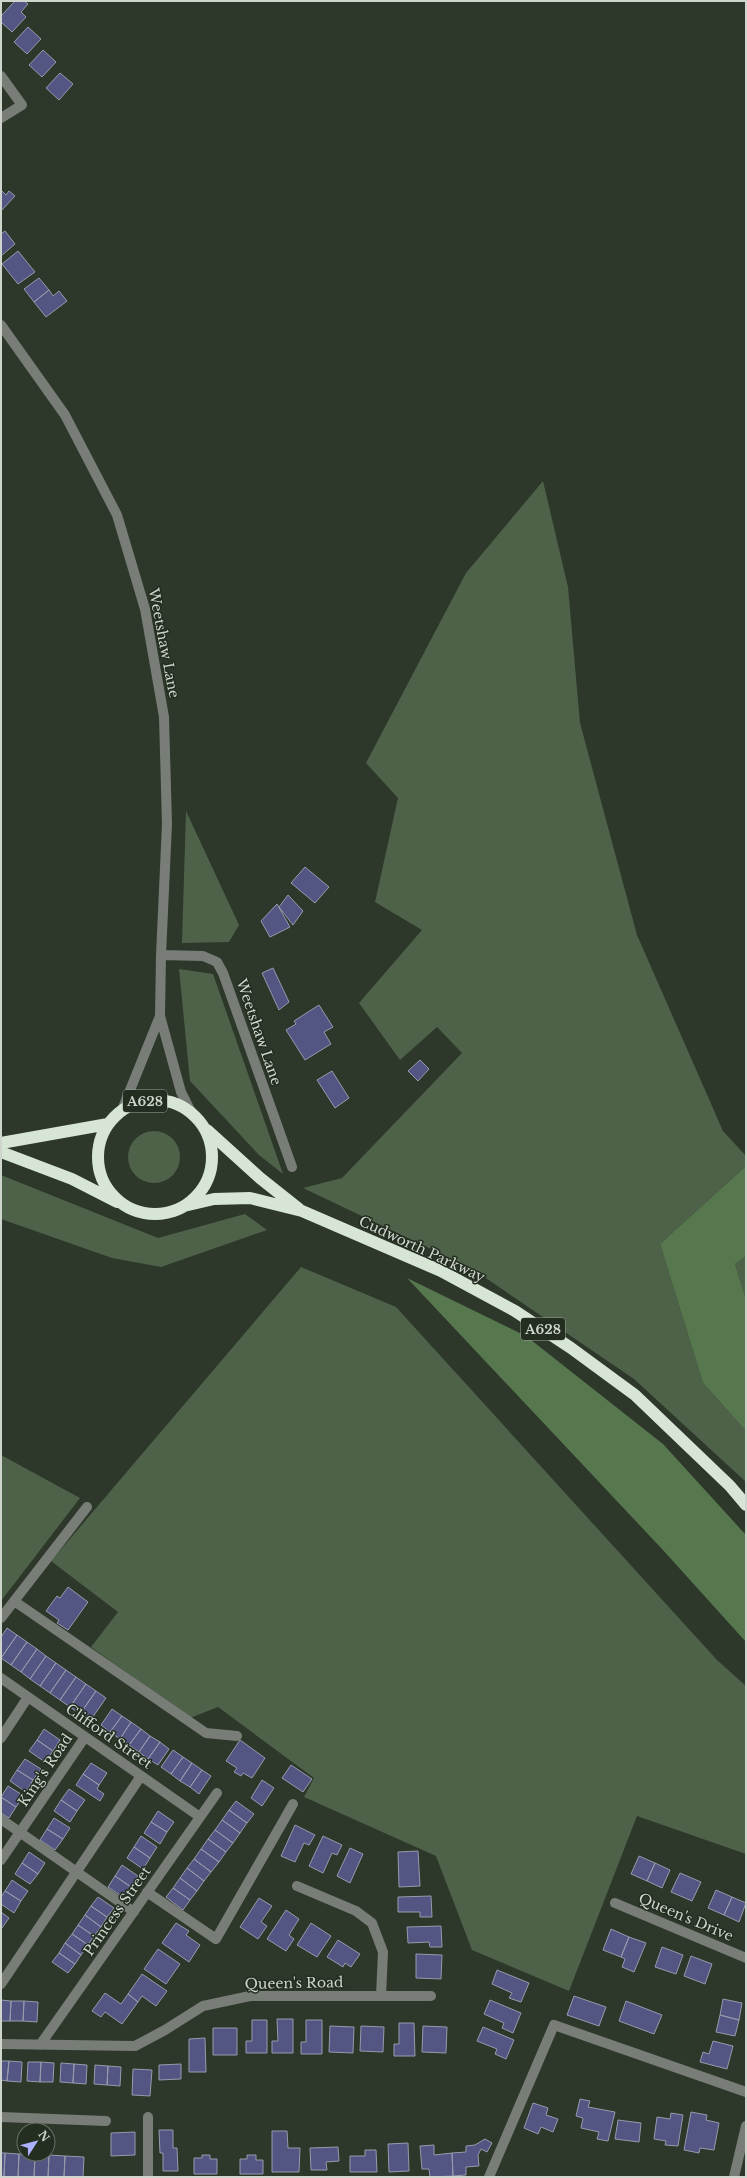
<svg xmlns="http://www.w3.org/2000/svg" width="747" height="2178" viewBox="0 0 747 2178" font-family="'Libre Baskerville',serif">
  <rect width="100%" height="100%" fill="#2d372a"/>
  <path fill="#4e6249" d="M543 481 568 587 580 723 637 935 723 1131 746 1156V1166L660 1244 703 1383 746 1431V1482L634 1379 471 1268 303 1188 342 1178 462 1053 437 1027 400 1060 359 1003 422 930 375 902 398 798 366 763 466 573Z
    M186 811 239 925 229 942 182 943Z
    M179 969 213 974 283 1174 259 1155 190 1081Z
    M128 1157a26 26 0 1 1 52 0a26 26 0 1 1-52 0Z
    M1 1175 158 1238 245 1214 267 1230 161 1267 112 1258 1 1219Z
    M746 1256V1299L735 1264Z
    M301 1267 396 1307 717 1660 746 1686V1854L637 1816 569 1991 472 1950 436 1856 304 1797 314 1778 218 1707 190 1718 91 1647 118 1612 51 1561Z
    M1 1455 80 1498 1 1601Z"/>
  <path fill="#57774f" d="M746 1166V1256L735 1264 746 1299V1431L703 1383 660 1244Z
    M407 1278 526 1336 663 1444 746 1535V1642L662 1549Z"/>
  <path fill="#535683" stroke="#989aac" d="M15 1H24L28 4 21 12 26 17 12 32 1 22V16Z
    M28 27 41 39 27 54 14 42Z
    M43 50 56 62 42 77 29 65Z
    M60 73 73 84 59 100 46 88Z
    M1 190 6 195 9 191 15 196 1 211Z
    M5 231 15 244 1 256V234Z
    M18 251 35 272 18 284 2 264Z
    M39 278 49 290 34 302 24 289Z
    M49 290 53 296 59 291 67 301 46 317 34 302Z
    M305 867 329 887 315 903 291 883Z
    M288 895 303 911 293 925 279 907Z
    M277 904 290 927 270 937 261 921Z
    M273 968 289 1002 279 1010 262 973Z
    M319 1005 333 1027 324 1032 331 1044 305 1060 286 1030 296 1024 294 1021Z
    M420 1060 429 1069 418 1081 408 1071Z
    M332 1071 349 1098 335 1108 317 1080Z
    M68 1587 88 1602 68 1630 57 1623 59 1620 46 1611 57 1596 60 1598Z
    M7 1628 17 1635 1 1658V1637Z
    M17 1635 27 1642 11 1665 1 1658Z
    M27 1642 37 1649 21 1672 11 1665Z
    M37 1649 46 1656 30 1679 21 1672Z
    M46 1656 56 1663 40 1686 30 1679Z
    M56 1663 66 1670 50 1693 40 1686Z
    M66 1670 76 1677 60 1700 50 1693Z
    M76 1677 86 1684 70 1707 60 1700Z
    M86 1684 96 1691 80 1714 70 1707Z
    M96 1691 106 1698 90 1721 80 1714Z
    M112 1709 122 1716 110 1732 101 1725Z
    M122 1716 131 1722 120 1739 110 1732Z
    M131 1722 141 1729 129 1745 120 1739Z
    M44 1729 60 1740 53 1751 37 1740Z
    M141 1729 150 1736 139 1752 129 1745Z
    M150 1736 160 1742 148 1759 139 1752Z
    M37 1740 53 1751 45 1762 29 1751Z
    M240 1740 265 1758 252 1778 243 1773 241 1776 234 1772 237 1768 226 1761Z
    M160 1742 169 1749 158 1765 148 1759Z
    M173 1750 183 1757 171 1774 161 1767Z
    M183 1757 192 1763 180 1781 171 1774Z
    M25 1759 41 1769 33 1780 17 1770Z
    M91 1763 107 1773 99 1785 83 1774Z
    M192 1763 202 1770 190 1787 180 1781Z
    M291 1765 312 1779 303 1792 282 1778Z
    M17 1770 33 1780 26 1792 10 1781Z
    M202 1770 211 1776 199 1794 190 1787Z
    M83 1774 99 1785 97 1789 104 1794 100 1801 76 1785Z
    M262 1780 274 1788 262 1806 251 1798Z
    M8 1786 24 1796 16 1807 1 1797Z
    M69 1789 85 1800 77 1811 61 1800Z
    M1 1797 16 1807 9 1818 1 1813Z
    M61 1800 77 1811 70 1822 54 1811Z
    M236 1801 254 1814 247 1823 229 1810Z
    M229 1810 247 1823 240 1833 222 1820Z
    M158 1811 174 1822 167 1832 151 1822Z
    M54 1818 70 1828 63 1839 47 1829Z
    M222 1820 240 1833 233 1843 215 1830Z
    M151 1822 167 1832 160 1844 144 1833Z
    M295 1825 315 1835 309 1845 304 1843 295 1862 281 1856Z
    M47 1829 63 1839 55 1850 40 1840Z
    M215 1830 233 1843 226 1852 208 1839Z
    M141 1836 157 1847 150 1858 134 1847Z
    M323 1836 342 1845 337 1855 332 1853 323 1873 309 1866Z
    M208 1839 226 1852 219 1862 201 1849Z
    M134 1847 150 1858 143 1869 127 1858Z
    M350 1848 363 1854 350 1883 337 1876Z
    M201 1849 219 1862 211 1872 194 1859Z
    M418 1851 420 1886 399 1887 398 1852Z
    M29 1852 45 1863 38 1874 22 1863Z
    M639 1856 655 1863 647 1881 631 1874Z
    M194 1859 211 1872 204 1881 187 1868Z
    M22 1863 38 1874 30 1884 15 1874Z
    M655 1863 670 1870 662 1888 647 1881Z
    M122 1865 138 1876 131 1887 115 1876Z
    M187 1868 204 1881 197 1891 180 1878Z
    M680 1873 701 1882 692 1901 671 1892Z
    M115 1876 131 1887 124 1898 108 1887Z
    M180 1878 197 1891 190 1900 173 1888Z
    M12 1880 28 1891 21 1901 5 1891Z
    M173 1888 190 1900 183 1910 166 1897Z
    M716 1890 732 1897 724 1915 708 1908Z
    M5 1891 21 1901 14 1913 1 1904V1897Z
    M431 1896 432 1917H420V1912H398V1897Z
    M98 1897 114 1908 107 1917 91 1906Z
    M732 1897 746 1903 739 1922 724 1915Z
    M259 1898 272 1906 261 1922 267 1926 258 1939 240 1927Z
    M91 1906 107 1917 101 1927 85 1915Z
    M286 1910 299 1919 289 1935 294 1939 286 1951 267 1939Z
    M1 1912 9 1918 2 1928H1Z
    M85 1915 101 1927 94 1936 78 1925Z
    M176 1923 189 1931 186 1935 200 1945 189 1962 162 1943Z
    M311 1923 331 1936 317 1957 297 1945Z
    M78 1925 94 1936 88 1945 72 1934Z
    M441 1926 442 1947H430L429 1942 408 1943 407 1927Z
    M611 1929 629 1937 621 1957 603 1950Z
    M72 1934 88 1945 81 1955 65 1943Z
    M629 1937 646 1943 634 1972 622 1967 625 1959 621 1957Z
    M338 1940 360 1954 351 1967 345 1963 343 1967 327 1957Z
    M65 1943 81 1955 75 1964 59 1953Z
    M662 1947 683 1955 676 1974 655 1967Z
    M158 1949 180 1964 166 1984 144 1969Z
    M59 1953 75 1964 68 1973 52 1962Z
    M416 1954 442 1955 441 1979 416 1978Z
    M691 1956 712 1964 705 1984 684 1976Z
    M497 1970 529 1983 521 2002 509 1998 512 1993 492 1984Z
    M142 1974 167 1991 156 2006 142 1996 138 2002 128 1994Z
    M105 1993 121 2004 128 1994 138 2002 122 2024 105 2012 101 2017 92 2011Z
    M574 1996 606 2007 599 2026 567 2015Z
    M723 1999 742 2003 739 2020 720 2015Z
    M1 2000 11 2001 10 2021H1Z
    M490 2000 521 2013 513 2033 502 2028 504 2023 484 2014Z
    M11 2001H24L23 2021H10Z
    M24 2001 38 2002 37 2022 23 2021Z
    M626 2001 662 2015 654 2034 619 2021Z
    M720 2015 739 2020 735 2036 716 2032Z
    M277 2019H293V2053H272V2041H278Z
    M252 2020H267V2053H246V2041H252Z
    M306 2020H322V2054H301V2042H306Z
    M399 2023H414L415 2056H394V2044H399Z
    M330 2026 354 2027 353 2053 329 2052Z
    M361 2026 384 2027 383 2052 360 2051Z
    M423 2026 447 2027 446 2053 422 2052Z
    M483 2027 514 2040 506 2059 495 2054 497 2049 477 2041Z
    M213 2028H237V2055H213Z
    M205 2038 206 2072H189V2039Z
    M713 2041 733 2046 727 2069 700 2062 703 2052 709 2054Z
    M1 2061H9L7 2081 1 2080Z
    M9 2061 22 2062 21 2082 7 2081Z
    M28 2062H41L40 2082 27 2081Z
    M41 2062 54 2063 53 2082H40Z
    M61 2063 74 2064 73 2083 60 2082Z
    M74 2064 87 2065 86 2084 73 2083Z
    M181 2064V2079L159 2080V2065Z
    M95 2065 108 2066 107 2085 94 2084Z
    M108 2066 121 2067 120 2086 107 2085Z
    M133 2069 152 2070 150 2096 132 2095Z
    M580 2099 590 2101 588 2107 615 2112 608 2141 597 2139 599 2132 581 2128 583 2118 576 2116Z
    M533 2103 548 2108 546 2115 558 2119 553 2132 541 2127 538 2134 524 2128Z
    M691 2112 707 2115 706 2120 719 2123 714 2150 700 2148 699 2153 684 2150Z
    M671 2113 683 2115 678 2146 665 2145 666 2141 654 2139 657 2117 670 2119Z
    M618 2120 641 2123 639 2142 615 2139Z
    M159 2130H173V2148H177L178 2171H163V2153H160Z
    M272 2131H287L288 2148H300L299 2172H272Z
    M135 2132V2155L111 2156V2133Z
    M485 2139 492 2143 487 2152 481 2149 478 2155 479 2166 466 2167V2175L453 2176 452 2153 466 2152V2146L475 2145Z
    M408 2143 409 2171 389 2172 388 2144Z
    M434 2145V2155L452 2153 453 2176 430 2177 429 2169H422L420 2146Z
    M338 2147 339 2161 326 2162 327 2170H311L310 2148Z
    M365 2150H376L377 2172H350V2156H365Z
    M1 2153H5L4 2177H1Z
    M5 2153 19 2154 18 2177H4Z
    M19 2154 35 2155 34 2177H18Z
    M35 2155H49L48 2177H34Z
    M49 2155 65 2156 64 2177H48Z
    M202 2155H210V2159H217V2174H194V2158H202Z
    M247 2155H256V2160H263V2174H240V2159H247Z
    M65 2156 84 2157 83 2177H64Z"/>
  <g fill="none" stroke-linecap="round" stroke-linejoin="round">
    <path stroke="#787e77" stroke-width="10" d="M1 76 22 105 1 118
      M1 325 65 415 117 515 145 609 164 717 167 824 161 955 160 1016 181 1092 191 1112
      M161 955 203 956 217 962 223 973 292 1167
      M122 1110 160 1016
      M14 1601 206 1733 237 1736
      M1 1618 87 1507
      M1 1678 200 1817
      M1 1738 28 1697
      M1 1819 134 1912
      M1 1860 85 1737
      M297 1886 356 1911 372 1923 383 1952 381 1996
      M147 1892 216 1939 293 1804
      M615 1903 746 1958
      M1 1984 141 1776
      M1 2044 135 2046 165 2030 203 2006 250 1996H431
      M40 2045 217 1793
      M1 2117 106 2121
      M148 2177V2117
      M489 2177 554 2025 746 2092
      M734 2177 746 2126"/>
    <path stroke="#d7e5d4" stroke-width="12" d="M98 1157a57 57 0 1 1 114 0a57 57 0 1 1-114 0Z
      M207 1130 260 1178 299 1209
      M1 1143 108 1124
      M1 1152 72 1179 117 1202
      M184 1206 214 1199 250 1198 302 1211 441 1271 515 1311 571 1348 635 1395 730 1486 746 1505"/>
  </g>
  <g text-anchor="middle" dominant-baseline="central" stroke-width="3" stroke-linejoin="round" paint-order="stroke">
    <g fill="#232d20" stroke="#9ba399" stroke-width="1">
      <rect x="123" y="1090" width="44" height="22" rx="3"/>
      <rect x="521" y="1318" width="44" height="22" rx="3"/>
    </g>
    <g font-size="13" font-weight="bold" fill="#cfd5cd">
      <text x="145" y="1101">A628</text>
      <text x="543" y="1329">A628</text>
    </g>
    <g font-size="14" fill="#cfd5cd" stroke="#232d20">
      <text transform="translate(164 643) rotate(79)">Weetshaw Lane</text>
      <text transform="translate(259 1032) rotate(71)">Weetshaw Lane</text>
      <text transform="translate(422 1249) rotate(25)">Cudworth Parkway</text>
      <text transform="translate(109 1736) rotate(35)">Clifford Street</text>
      <text transform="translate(45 1770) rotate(-56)">King's Road</text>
      <text transform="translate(117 1911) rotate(-55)">Princess Street</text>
      <text transform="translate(686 1917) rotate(23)">Queen's Drive</text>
      <text transform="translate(294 1983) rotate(-1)">Queen's Road</text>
    </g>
  </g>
  <rect width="747" height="2178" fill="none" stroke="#cfd5cd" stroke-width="4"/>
  <g transform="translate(36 2142) rotate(54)"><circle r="19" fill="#232d20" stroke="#687065"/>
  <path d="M0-3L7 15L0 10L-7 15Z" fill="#aab0fb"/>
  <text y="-6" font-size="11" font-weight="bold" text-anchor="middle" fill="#cfd5cd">N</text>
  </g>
</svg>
